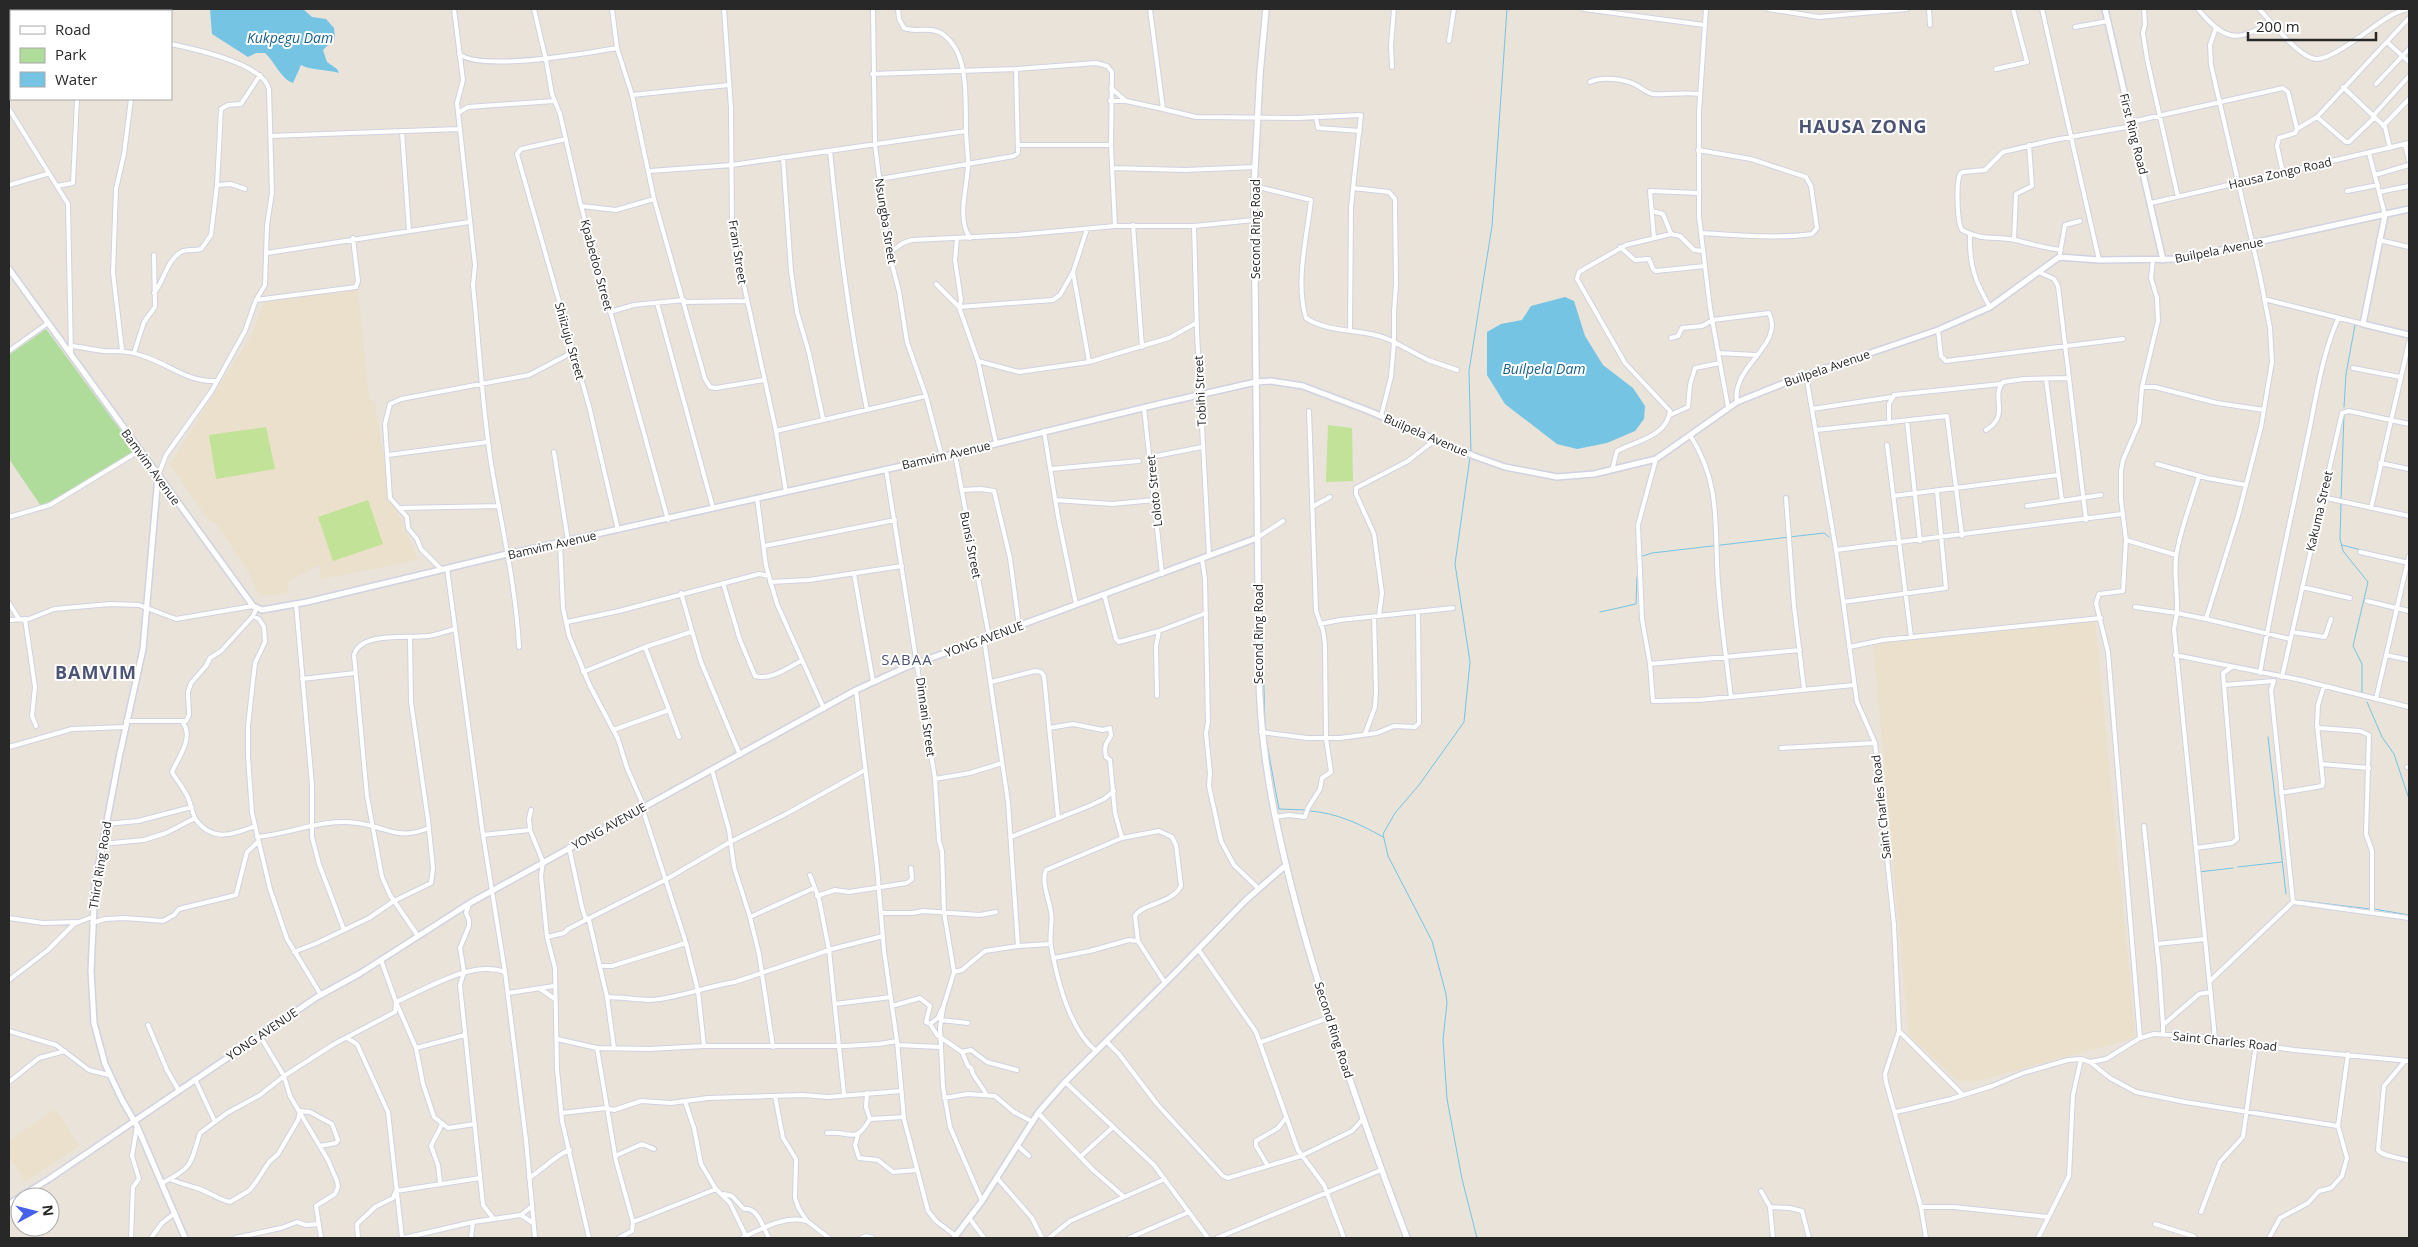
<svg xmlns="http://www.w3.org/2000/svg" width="2418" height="1247" viewBox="0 0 2418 1247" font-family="'Open Sans',sans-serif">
  <rect width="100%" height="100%" fill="#e9e3da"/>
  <path fill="#eae0cb" d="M358 290 369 398 375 402 382 449 396 508 418 560 322 579 319 565 286 583 289 593 262 596 257 593 249 573 216 523 209 521 170 464 251 336 265 300Z
    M2095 620 2135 1033 2133 1038 2127 1040 1973 1082 1957 1080 1909 1035 1873 643Z
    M54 1110 57 1111 79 1146 25 1182 9 1156V1141Z"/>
  <path fill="#b0dc9b" d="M46 329 135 450 91 480 41 506 9 459V355Z"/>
  <path fill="#c1e297" d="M1328 425 1352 428 1353 481 1326 482Z
    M266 427 275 469 216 479 209 435Z
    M368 500 383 544 333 561 318 517Z"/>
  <path fill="#75c4e4" d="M210 9H303L312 17 326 19 334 28 335 38 323 50 327 62 337 69 339 73C326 69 313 71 301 65L293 83C281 79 275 62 265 53H256L248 57 212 34Z
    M1565 297 1574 301 1585 336 1603 365 1633 388 1645 406 1644 419 1635 431 1607 443 1577 449 1557 444 1505 404 1487 375V332L1501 324 1522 320 1531 306Z"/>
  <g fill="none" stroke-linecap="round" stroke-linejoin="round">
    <path stroke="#75c4e4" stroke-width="1" d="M2344 407 2346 374 2355 325
      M1471 453 1469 371 1492 226 1507 9
      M1470 457 1455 564 1470 662 1464 722 1419 785 1395 813 1383 834 1388 856 1432 941 1446 994 1447 1003 1443 1040 1447 1099 1462 1179 1477 1238
      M2341 500 2344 415
      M2341 504 2340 539 2343 551 2368 582 2353 646 2362 664V692L2359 693
      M2342 545 2384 556
      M1643 556 1652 553 1824 533 1829 537
      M1261 574 1265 730
      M1600 612 1636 604 1637 577
      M2367 702 2382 737 2394 754 2409 799
      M2268 737 2286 894
      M1266 739 1279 809 1306 810
      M1310 811C1337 813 1360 824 1383 837
      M2238 867 2282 862
      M2199 872 2233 868
      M2295 900 2370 909
      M2374 909 2409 915"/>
    <defs>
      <path id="minor" d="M63 9 64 11
        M454 9 463 80 457 103 475 265 473 285C479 344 482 404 491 463 501 524 516 585 519 647
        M534 9 546 60 552 94 560 114 581 206 668 520
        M612 9 617 48 632 95 654 199 705 379 710 387 716 388 764 380
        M724 9 731 108 732 231 776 431 786 492
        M873 9 875 145 889 253 899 291 907 342 926 396 942 457
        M898 9 899 19 904 28C915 33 930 26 941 33 970 51 965 99 966 129 966 140 968 152 968 163 968 186 956 218 970 238
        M1150 9 1163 109 1196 117 1298 118 1361 115 1353 188 1389 192 1395 199 1396 284 1394 312V342L1428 360 1457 370
        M1584 9 1704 25
        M1706 9 1699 112V216L1710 308 1728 407
        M1768 9 1819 17 1907 9
        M1929 9 1930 25
        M2042 9 2099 260
        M2144 9 2145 24 2143 33 2147 59 2178 197
        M2198 9C2223 39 2237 45 2270 21
        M2259 9C2271 21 2300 59 2317 59 2330 59 2357 39 2368 31 2380 22 2393 12 2408 9
        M134 11V9
        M2075 27 2108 21
        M1449 41 1454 9
        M2387 42 2409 62
        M9 45 11 44
        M459 54C483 72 587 53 617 48
        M1392 67 1391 45 1394 9
        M1996 69 2027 62 2013 9
        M872 74 1016 69 1096 63 1107 66 1112 72 1111 145 1115 226
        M1590 82C1601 76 1625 79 1636 85 1642 88 1646 93 1653 94 1669 95 1684 92 1700 94
        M2376 84 2409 49
        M2343 87 2385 127 2390 148
        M1111 88 1126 101
        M632 95 729 85
        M1110 101H1126L1163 109
        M9 109 68 204 71 355
        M458 113 468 107 554 101
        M2373 116 2409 76
        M1316 117 1318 128 1360 131
        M2317 117 2346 142H2349L2375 117
        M2131 122 2283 88 2288 92 2297 129
        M2383 126 2409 99
        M402 131 409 231
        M270 136 459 129
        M566 139 521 149 517 154 589 406 618 530
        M2405 144 2409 161
        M1019 145H1111
        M1698 150 1751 159 1806 177 1811 186 1817 228 1812 234C1775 239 1738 235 1701 233
        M830 151C839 239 849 323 867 410
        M2369 153 2385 215
        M783 157 791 271 797 312 809 353 823 419
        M1112 168 1185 170 1255 167
        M650 171 732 165 966 131
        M2283 173 2277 146 2279 138 2295 133 2297 129 2317 117 2409 18
        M2375 175 2409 165
        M880 179 1014 156 1018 153 1016 69
        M9 185 47 174
        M57 186 73 183 77 99
        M1254 186 1311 200C1307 237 1295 282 1306 318 1332 335 1366 327 1394 342L1391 377 1381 416
        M245 189 231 184 217 185 221 109 228 105 241 104 260 75
        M2347 191 2378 185
        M2379 192 2409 186
        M2151 203 2409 143
        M581 206 616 210 654 199
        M1652 211 1663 214 1671 234
        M1133 225 1142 347
        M1194 226 1197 333 1209 556
        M1087 229 1073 272 1089 362
        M1970 235C1969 264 1975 282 1990 307
        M957 238 955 260 961 300 959 307 978 361 996 443
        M1654 238 1650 191 1698 193
        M2014 240 2016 194 2032 186 2029 145
        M2379 240 2409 247
        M1620 247 1635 260 1649 259 1653 269 1656 271 1705 266
        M2061 250C2045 248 2031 244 2015 240 1995 236 1982 241 1962 230 1957 223 1956 183 1960 174L1963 172 1985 170 2003 152 2054 140 2132 126
        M267 253 469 222
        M889 253 903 243 912 240 1015 235 1115 226H1194L1254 220
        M2060 253 2065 225 2080 221
        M2039 272 2054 279 2058 286 2086 520
        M936 284 959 307 1053 300 1060 295 1073 272
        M154 293C164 281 167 260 181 252 187 249 194 251 201 249L211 235 217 185
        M2264 299 2363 324
        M256 300 356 287 358 281 353 238
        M684 302 746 301
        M657 303 713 508
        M610 312 634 305 684 300
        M1938 330 1941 356 1946 361 2123 339
        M1350 331 1351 208 1353 188
        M1671 338 1678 336 1682 328 1702 326 1713 320 1769 313C1785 346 1731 365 1737 402
        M71 346C82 347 94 350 105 351 119 351 130 351 143 356 169 364 187 382 215 381
        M122 350 113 273 116 189 124 154 131 99
        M9 351 48 323
        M134 353 144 322 155 307 154 255
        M1718 353 1756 355
        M978 361 1019 372 1089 362 1169 338 1196 323
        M2353 368 2400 377
        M1806 375 1836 550 1857 702 1875 743 1894 925 1899 1031 1885 1074 1886 1082 1921 1207 1926 1238
        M2046 379 2062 501
        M2142 387H2155L2217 403 2264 410
        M1144 408 1162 574
        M1812 409 1892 397
        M1670 415 1688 407 1690 385 1695 368 1720 363
        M1907 421 1920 541
        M1889 423V404L1894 395 2001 384
        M1816 430 1947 416 1962 536
        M1986 430C2011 415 1990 398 2003 382L2024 379 2069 378
        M776 431 926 396
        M1044 431 1058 517 1076 604
        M1690 435C1722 485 1714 527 1718 583 1721 621 1726 659 1731 697
        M1887 445 1911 637
        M554 452 568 541
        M955 454 989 637
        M388 455 488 442
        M1151 457 1202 447
        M1656 459 1638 525 1642 619 1650 664 1653 701 1699 700 1854 685
        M2380 463 2409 469
        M2157 464 2207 478 2246 485
        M886 469 935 779 970 773 1002 763
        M1051 469 1139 461
        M1612 470 1617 451C1635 441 1667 437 1670 411L1625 363 1577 279 1579 272 1626 245 1671 234 1680 236 1694 250 1703 251
        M158 476 166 455 211 392 245 331 256 300 265 285 267 225 272 193 269 89C263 64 195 49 171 44
        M962 490 981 489 994 491 1010 558 1019 626
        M1893 496 2058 475
        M2322 497 2409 516
        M757 498 766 566 777 604 824 709
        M1786 498 1794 606 1804 689
        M1055 500 1112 504 1155 500
        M2027 506 2101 495
        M1312 507 1330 497
        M401 508 499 506
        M2371 508 2409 342
        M9 517 50 505 139 451
        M1257 538 1283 521
        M2126 540 2176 555
        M560 543 563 608 569 636 590 686 618 739 627 768 641 800 642 807 686 943 698 991 704 1046
        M764 546 895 520
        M1836 550 2122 514
        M2360 552 2409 563
        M1202 559 1205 579 1208 722 1206 733 1210 773 1209 786 1221 841 1234 865 1258 888
        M447 568 483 835 505 972 526 1140 535 1238
        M442 570 421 549 417 539 408 528 407 517 390 498 385 424 390 404 401 399 529 375 573 352
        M854 574 873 681
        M770 582 809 580 902 566
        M723 583 740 640 755 676C770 681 789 667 801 661
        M2302 587 2350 598
        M681 593 701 662 740 755
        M1104 594 1116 639 1119 642 1159 631 1206 613
        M2367 601 2409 611
        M1843 602 1946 588 1937 492
        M9 603 19 619
        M296 604 312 785V837L319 864 344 930
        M2135 607 2177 613C2178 594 2174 577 2176 558 2179 532 2192 501 2199 476
        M1379 615 1382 593 1374 534 1356 494V488L1408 461 1436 439
        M253 616 259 619 264 627 265 642 255 663 248 726V757L252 813 270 889 287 939 321 995
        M25 619 35 687 32 716 36 726
        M2206 619 2290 639
        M9 620 29 619 54 609 110 604 139 605 176 619 253 606
        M567 622 619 611 759 574 769 576
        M1320 624 1340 620 1453 608
        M2292 632 2325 637 2331 619
        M984 639 1008 802 1018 946 1050 944
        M1849 647 1883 640 2101 618
        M2175 655 2301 680 2409 707
        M2386 655 2409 660
        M1650 664 1800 650
        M583 672 645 647 691 632
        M2260 673C2273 595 2291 518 2307 441 2316 400 2321 357 2338 319
        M2282 677 2342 413 2349 411 2409 424
        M302 679 355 673
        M2274 681 2271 690 2293 902
        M991 682 1035 671 1041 672 1044 676 1058 817
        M2224 685 2223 673 2232 667
        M2324 686 2318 705 2317 725 2319 728 2360 731 2369 735 2366 834 2372 851V913
        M856 690 877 867 884 951 897 1041 904 1119 928 1211 936 1221 956 1236
        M1157 696 1156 646 1159 631
        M2376 699 2409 556
        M669 710 679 737
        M126 721H186L189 715 188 692 191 683 206 666 210 658 221 651 253 616 256 609
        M183 723C194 738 178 758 172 772 177 781 184 788 188 798 191 804 192 814 196 820 213 842 232 835 255 826
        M1049 728 1073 724 1103 730 1110 728 1111 736C1105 744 1104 748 1106 757L1110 760 1115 813 1122 838
        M613 730 669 710 645 647
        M1261 732 1307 738H1340L1377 733 1394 726 1415 727 1419 723V715L1418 612
        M1365 734 1375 707 1376 691 1374 616
        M9 747 72 729 125 727
        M1781 748 1875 743
        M2321 764 2369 768
        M2407 767H2409
        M712 770 729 830 734 867 750 917 759 954 773 1047
        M935 779 939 841 942 851 944 912 954 972 943 1008 940 1028 943 1087 950 1127 982 1201
        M2281 793 2322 786 2323 782 2317 725
        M1275 817 1289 815 1305 817 1308 808 1320 789 1322 778 1331 772 1326 738 1325 645 1323 630 1316 611 1309 411
        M106 824 138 821 192 807
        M2144 826 2159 968 2163 1025
        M530 830 529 819 531 810
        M483 835 530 830 543 862 541 876 547 937 555 968 557 1069 562 1121 589 1238
        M257 837C291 834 323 818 357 823 388 827 396 841 429 828
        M1011 837 1089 806 1104 799 1114 791
        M102 844 144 840 166 833 195 818
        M569 847 582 907 585 917 589 920 607 997 614 1048
        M2196 848 2232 843 2237 839 2224 685 2274 681
        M810 875 819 899 829 950 844 1094
        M817 896 835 890 849 892 907 883 912 879 911 868
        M2293 902 2409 918
        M469 904 466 913 469 920V926L460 948 464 972 460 985 483 1205 493 1218
        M881 913H912L923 911 980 915 996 912
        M750 917 814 888
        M9 918 43 923 78 922
        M92 923 105 919 125 918 163 921 174 915 179 909 236 895 247 852 258 842
        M418 936 390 895 382 877 367 796 354 655C361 631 407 639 428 636 437 635 446 631 455 629
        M547 937 564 933 568 929 665 880 730 842 786 814 865 770
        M2157 944 2205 939
        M1198 949 1256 1032 1298 1150 1324 1185 1344 1238
        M294 952 317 943 369 918 394 901 431 883 433 868 428 820 411 702 410 637
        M1054 958 1090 951 1129 940 1138 941
        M381 960 396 1002 416 1048 423 1084 434 1117 448 1128 475 1124
        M601 966H612L686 943
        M954 972 962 970 985 951 1018 946
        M9 980 48 950 74 924 92 917
        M2210 981 2293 902
        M539 988 555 999
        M508 993 554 986
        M607 997C622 997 637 1000 651 1000 680 998 707 986 735 982L832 949 883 936
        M835 1004 891 997
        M892 1006 920 998 930 1006 926 1022 930 1024 937 1035 962 1052 968 1066 971 1068 973 1074 987 1095
        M941 1020 968 1023
        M930 1024 938 1018 942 1009
        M148 1025 167 1070 179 1091
        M9 1031 56 1045 89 1070 109 1075
        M1899 1031 1963 1095
        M2163 1034V1025L2199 994 2211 992
        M260 1036 284 1076 290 1096 328 1160 337 1181 338 1187 335 1194 316 1206 321 1238
        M347 1038 357 1044 388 1112 402 1238
        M2140 1038 2108 652 2096 603 2099 594 2123 591 2126 540 2121 499V471L2123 460 2139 423 2142 387 2158 321 2157 298 2151 278 2153 260
        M2215 1038 2174 629 2177 613 2206 619 2238 516 2261 427 2272 362 2270 328 2260 276 2211 65 2210 45 2216 28
        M557 1039 597 1048 649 1049 704 1046H845L879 1044 897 1041
        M1106 1041 1119 1054 1157 1104 1223 1176 1228 1178 1301 1156 1352 1131 1363 1119
        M1261 1042 1328 1018
        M897 1045 940 1047
        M416 1048 465 1035
        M597 1048 616 1161 633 1222 716 1189
        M1096 1051C1070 1030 1057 979 1051 946 1049 935 1053 923 1051 912 1049 899 1041 882 1046 870L1122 838 1159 831 1172 837 1176 845 1181 886C1172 904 1142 903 1135 916L1138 941 1165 983
        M962 1052 971 1050 987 1062 1017 1070
        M2405 1061 2384 1086 2378 1150C2383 1157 2400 1157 2409 1161
        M2090 1062 2110 1078 2136 1092 2185 1102 2338 1126
        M195 1079 215 1122
        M9 1082 39 1058 65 1051
        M1065 1082 1154 1165 1208 1238
        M867 1093 866 1107 870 1119 904 1117
        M775 1096 783 1138 796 1159 795 1198 799 1209 807 1221 829 1238
        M944 1098 968 1094 995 1096 1014 1112 1033 1122
        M685 1101 694 1128 701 1164 716 1189 730 1203 746 1236
        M1896 1112 1951 1099 1992 1086 2023 1073 2068 1060 2081 1059 2090 1062 2106 1059 2140 1038 2154 1034 2207 1037 2294 1050 2409 1061
        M562 1113 605 1108 614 1110 641 1101 671 1103 708 1098 803 1095 828 1097 901 1091
        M1038 1113 1093 1170 1123 1196
        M827 1133C851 1130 854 1146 870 1119
        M858 1135 855 1145 859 1158 878 1160 893 1172 917 1170
        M1017 1145 1029 1156
        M615 1156 642 1144 654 1149
        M1080 1157 1113 1127
        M1268 1166 1256 1146V1141L1278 1128 1286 1118
        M529 1178C541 1171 558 1153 570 1150
        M997 1178 1032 1218 1042 1238
        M170 1179C179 1183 187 1185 197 1188 209 1192 217 1199 230 1202L250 1190 256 1182 269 1162 278 1154 298 1120 300 1111 310 1112 332 1124 338 1140 336 1143 320 1146
        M440 1182 438 1165 431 1146 442 1124
        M162 1183C194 1167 190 1164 200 1133L227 1113 260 1095 284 1076 334 1044 395 1012 396 1002C428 988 472 960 505 972
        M1761 1191 1770 1207 1773 1238
        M724 1194 732 1196 744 1209C758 1207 763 1228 769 1238
        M1770 1207 1790 1208 1802 1211 1809 1238
        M1921 1207H1954L2048 1217
        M2201 1212 2220 1162 2243 1137 2256 1043
        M521 1215 533 1223
        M970 1219 984 1238
        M2155 1224 2193 1236 2195 1238
        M131 1238 133 1187 139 1179 132 1156 137 1126
        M151 1238 162 1223 175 1213
        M235 1238 281 1228 297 1222 306 1225 319 1224
        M358 1238 357 1224 375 1207 393 1198 396 1191 480 1178
        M404 1238 473 1222 521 1215 531 1207
        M471 1238 473 1222
        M619 1238 632 1231 633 1222
        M742 1238C761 1229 785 1215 806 1221
        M861 1238 866 1236 873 1238
        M1049 1238 1070 1221 1165 1179
        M1129 1238 1189 1212
        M1217 1238 1381 1170
        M2038 1238 2069 1176 2073 1095 2081 1059
        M2269 1238 2280 1218 2308 1203 2319 1191 2331 1188 2342 1176 2347 1158 2338 1126 2348 1054"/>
      <path id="tertiary" d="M2105 9 2163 260
        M2385 215 2363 324 2409 335
        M9 269 253 606 262 610 307 602 507 554 942 457 1159 404 1256 382 1271 381 1303 386 1369 411 1474 456 1505 467 1557 477 1594 474 1656 459 1737 402 1797 378 1938 330 1990 307 2059 257 2099 260 2180 259 2409 209
        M158 476 143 649 119 758 95 884 91 971 94 1023 105 1064 122 1100 137 1126 185 1238
        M9 1204 49 1179 317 997 359 974 470 903 856 690 904 668 1257 538
        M954 1238 982 1201 1038 1113 1065 1082 1176 972 1246 900 1286 865"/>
      <path id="secondary" d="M1266 9 1260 73 1254 186 1259 671C1260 760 1278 838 1301 923 1331 1030 1368 1135 1407 1238"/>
    </defs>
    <use href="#minor" stroke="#d0d2e0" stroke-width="6"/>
    <use href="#tertiary" stroke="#d0d2e0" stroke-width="8"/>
    <use href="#secondary" stroke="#d0d2e0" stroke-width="8"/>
    <use href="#minor" stroke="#fff" stroke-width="4"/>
    <use href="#tertiary" stroke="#fff" stroke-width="5"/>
    <use href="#secondary" stroke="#fff" stroke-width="5.5"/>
  </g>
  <g text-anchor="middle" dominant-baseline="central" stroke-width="4" stroke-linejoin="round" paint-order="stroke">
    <g font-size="12" fill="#282828" stroke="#fff">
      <text transform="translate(2134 134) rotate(76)">First Ring Road</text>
      <text transform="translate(2280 173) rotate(-13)">Hausa Zongo Road</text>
      <text transform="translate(886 221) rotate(81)">Nsungba Street</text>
      <text transform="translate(1255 229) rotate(-90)">Second Ring Road</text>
      <text transform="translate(2219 250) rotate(-11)">Builpela Avenue</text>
      <text transform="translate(738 252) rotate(81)">Frani Street</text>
      <text transform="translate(597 265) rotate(75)">Kpabedoo Street</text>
      <text transform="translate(570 341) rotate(74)">Shiizuju Street</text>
      <text transform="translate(1827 368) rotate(-19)">Builpela Avenue</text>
      <text transform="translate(1200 391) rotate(-93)">Tobihi Street</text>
      <text transform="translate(1426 435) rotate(23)">Builpela Avenue</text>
      <text transform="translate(946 455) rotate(-13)">Bamvim Avenue</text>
      <text transform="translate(151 467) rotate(54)">Bamvim Avenue</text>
      <text transform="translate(1154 491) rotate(-96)">Loloto Street</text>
      <text transform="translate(2319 511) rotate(-77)">Kakuma Street</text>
      <text transform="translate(552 545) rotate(-13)">Bamvim Avenue</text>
      <text transform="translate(971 545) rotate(79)">Bunsi Street</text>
      <text transform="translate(1258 634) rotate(-90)">Second Ring Road</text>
      <text transform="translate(984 639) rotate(-20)">YONG AVENUE</text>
      <text transform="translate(926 717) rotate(82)">Dinnani Street</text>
      <text transform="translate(1881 807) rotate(-96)">Saint Charles Road</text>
      <text transform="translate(609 826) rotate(-29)">YONG AVENUE</text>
      <text transform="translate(100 865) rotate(-81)">Third Ring Road</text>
      <text transform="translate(1334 1030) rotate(72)">Second Ring Road</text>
      <text transform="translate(262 1034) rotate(-34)">YONG AVENUE</text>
      <text transform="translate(2225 1041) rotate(6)">Saint Charles Road</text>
    </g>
    <g font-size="14" font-style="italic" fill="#18618c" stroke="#fff">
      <text x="290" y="37">Kukpegu Dam</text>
      <text x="1544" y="368">Builpela Dam</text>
    </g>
    <g font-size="15" letter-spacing="1" fill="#4c5374" stroke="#fff">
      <text x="907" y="659">SABAA</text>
    </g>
    <g font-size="18" font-weight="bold" letter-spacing="1" fill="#4c5374" stroke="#fff">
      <text x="1863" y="126">HAUSA ZONG</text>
      <text x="96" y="672">BAMVIM</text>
    </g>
  </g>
  <rect width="2418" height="1247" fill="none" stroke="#282828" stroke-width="20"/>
  <rect x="10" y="10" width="162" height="90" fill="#ffffff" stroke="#a9a9a9"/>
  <rect x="20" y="26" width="25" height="8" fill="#ffffff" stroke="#a9a9a9"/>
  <text x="55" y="35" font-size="15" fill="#282828">Road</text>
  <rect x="20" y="48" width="25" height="15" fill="#b0dc9b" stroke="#a9a9a9"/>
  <text x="55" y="60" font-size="15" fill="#282828">Park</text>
  <rect x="20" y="72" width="25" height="15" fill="#75c4e4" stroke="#a9a9a9"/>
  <text x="55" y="85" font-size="15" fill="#282828">Water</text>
  <g transform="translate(35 1212) rotate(83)"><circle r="24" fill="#ffffff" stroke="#a9a9a9"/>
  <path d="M0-4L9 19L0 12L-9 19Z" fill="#4661ea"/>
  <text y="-8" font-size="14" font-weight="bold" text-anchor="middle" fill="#282828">N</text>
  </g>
  <path d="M2248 32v8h128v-8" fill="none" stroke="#282828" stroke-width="2.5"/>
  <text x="2256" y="32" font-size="15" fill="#282828" stroke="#ffffff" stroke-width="4" paint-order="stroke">200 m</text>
</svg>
